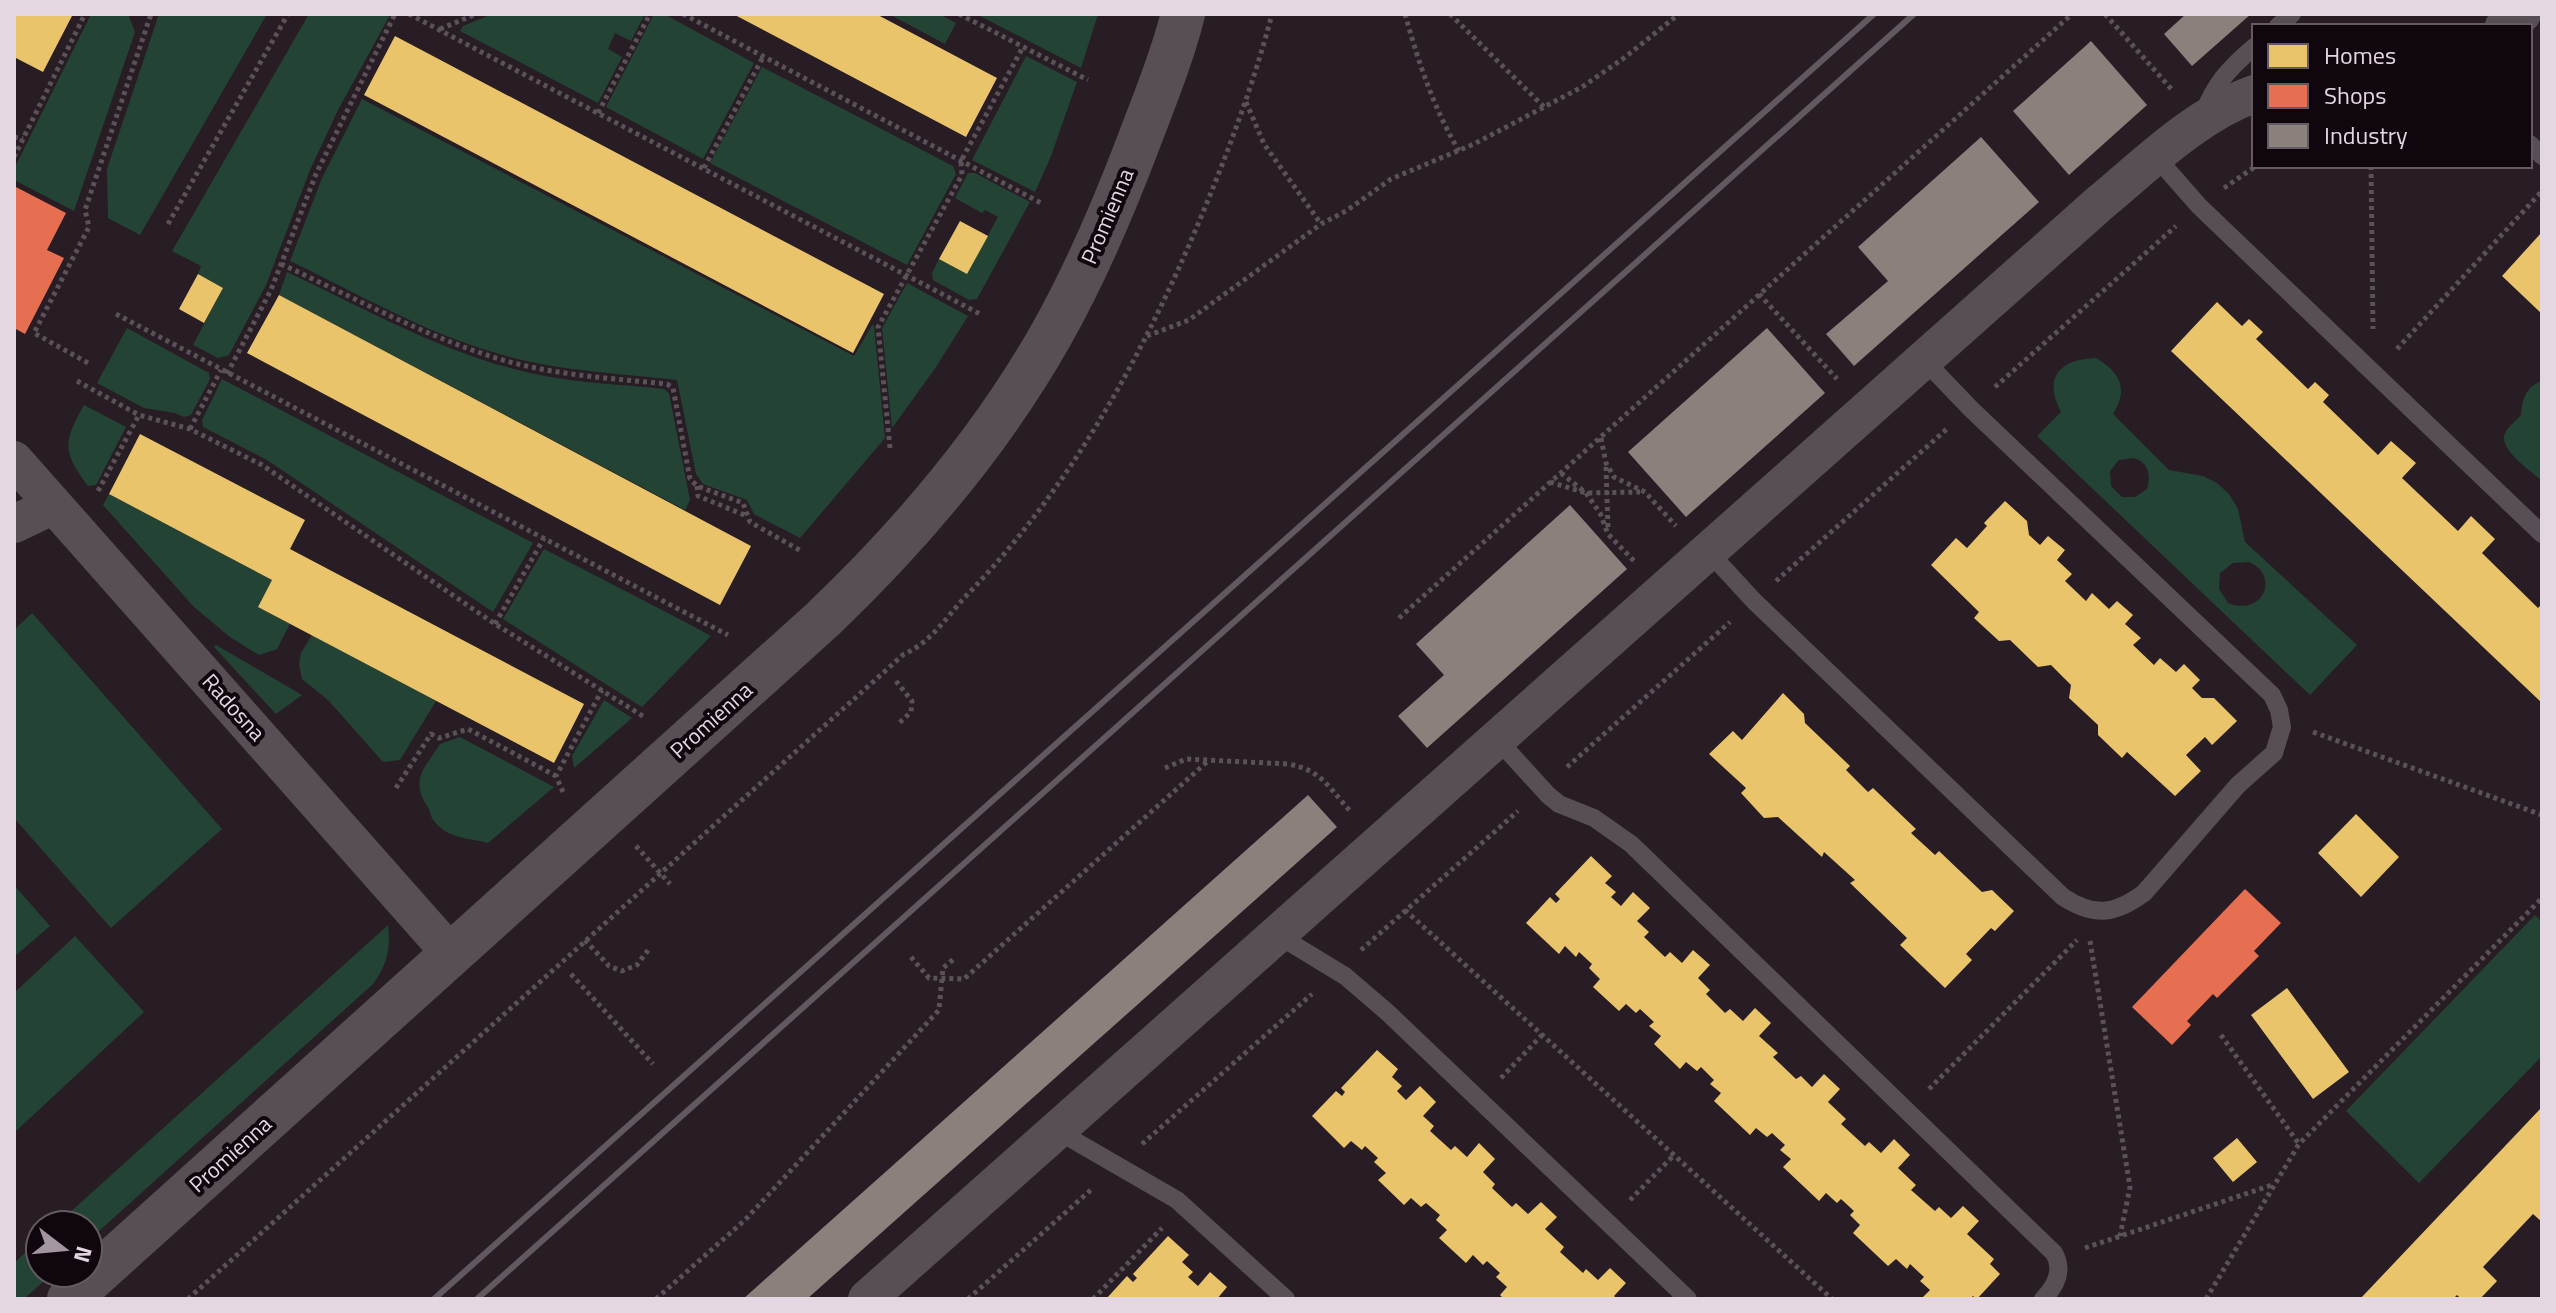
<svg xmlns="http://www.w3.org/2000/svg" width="2556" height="1313" viewBox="0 0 2556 1313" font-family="'Titillium Web',sans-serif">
  <rect width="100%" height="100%" fill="#281c25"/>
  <path fill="#234435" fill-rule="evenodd" d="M91 14H128L135 32 74 211 14 180V169Z
    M159 14H267L140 235 108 218 107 169Z
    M309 14 390 15 338 110 310 170 266 285 229 355 218 358 193 345 223 288 198 274 201 266 172 251Z
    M492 14H645L631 41 615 33 608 49 622 57 598 103 460 31 463 26Z
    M654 14H664L754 63 703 159 606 107Z
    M889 14H939L956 23 945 44Z
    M976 14H1098L1081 68Z
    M1026 56 1077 82 1051 156 1035 192 972 160Z
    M762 67 953 166 956 174 907 265 710 163Z
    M362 99 854 356 872 325 874 326 885 438 800 538 754 514 747 500 703 484 696 474 677 380C617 373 554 371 496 353 425 333 357 293 290 261L322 178Z
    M968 173H975L1030 202 977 299 969 300 933 280 932 273 939 259 967 273 998 217 985 210 982 213 955 198Z
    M287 272C366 309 444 354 530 373 573 383 620 384 664 389L669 393 690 500 685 510 279 295Z
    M907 283 968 316 936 367 892 428 882 328Z
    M127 328 209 373 210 379 191 415 184 417 175 413 144 408 97 383Z
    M2096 358C2120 372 2129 389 2113 414L2169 470 2203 476 2217 483 2229 494 2238 509 2245 542 2357 645 2310 695 2037 436 2061 412C2043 378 2059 359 2096 358ZM2134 458C2149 463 2151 475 2147 489L2135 497H2122L2111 486 2110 471 2119 460ZM2249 562C2280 575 2264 617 2228 603L2219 589 2220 573 2233 563Z
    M222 379 533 543 493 612 267 460 203 427 202 420Z
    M2542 381V481C2531 471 2502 452 2504 436 2506 428 2516 421 2521 415 2522 400 2526 386 2542 381Z
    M84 405 126 427 96 485 88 486C62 451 63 442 84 405Z
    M109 494 272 580 258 607 290 624 277 649 259 655 230 637 194 607 103 505Z
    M544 549 689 624 711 636 642 707 503 619Z
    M32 613 222 829 111 928 14 818V630Z
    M312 635 436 701 400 760 383 762 328 700 302 679 299 664 301 653Z
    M216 645 302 695 276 714 214 647Z
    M604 700 632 718 574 768 572 756Z
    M460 737 554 787 488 843C468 838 444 838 432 818 430 814 430 809 427 806 410 778 425 768 440 744Z
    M14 885 50 926 14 957Z
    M2535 915 2542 922V1056L2419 1183 2346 1111Z
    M388 925C391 948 387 965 373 984L88 1241V1225H56Z
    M75 936 144 1012 14 1133V993Z
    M40 1239V1273H53L24 1299H14V1263Z"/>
  <path fill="#e9c46a" d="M14 14H73L43 72 14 57Z
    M733 14H876L997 78 966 137Z
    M395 36 884 294 853 353 364 95Z
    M960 221 988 236 967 274 939 259Z
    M2542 232V314L2502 276Z
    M198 274 223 288 204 323 179 309Z
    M279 295 751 546 720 605 247 353Z
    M2217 302 2242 326 2249 319 2263 332 2256 339 2308 389 2315 382 2329 395 2323 402 2378 455 2391 441 2416 463 2402 478 2458 531 2471 516 2495 539 2482 553 2538 608 2542 604V703L2171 351Z
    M140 434 305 520 290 549 584 704 554 763 258 607 272 580 109 494Z
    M2005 501 2027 521 2029 535 2040 545 2048 536 2065 550 2057 560 2072 574 2065 581 2086 601 2092 593 2109 609 2117 601 2133 615 2125 624 2141 638 2133 645 2154 665 2160 658 2176 672 2184 664 2200 680 2192 688 2202 698H2214L2237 721 2212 745 2205 737 2186 755 2201 771 2175 796 2127 752 2122 758 2098 735V725L2069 698 2071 685 2051 665 2038 667 2010 640 1999 641 1974 618 1979 612 1931 565 1956 538 1967 548 1987 526 1984 523Z
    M1783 693 1804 714 1805 723 1850 766 1846 770 1868 792 1873 788 1916 829 1911 833 1935 855 1939 851 1982 892 1992 890 2014 911 1995 931 1991 928 1966 954 1972 960 1945 988 1900 945 1907 938 1850 883 1855 880 1824 852 1822 857 1778 817 1764 818 1741 793 1746 788 1709 754 1733 731 1742 740Z
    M2356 814 2399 857 2361 897 2318 853Z
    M1591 856 1612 876 1605 883 1616 892 1611 897 1621 906 1633 892 1650 908 1637 921 1649 932 1644 937 1665 957 1670 952 1682 963 1693 950 1710 965 1698 978 1710 990 1706 994 1725 1013 1730 1009 1743 1021 1755 1008 1771 1023 1759 1036 1778 1053 1773 1057 1796 1079 1801 1076 1812 1087 1824 1074 1840 1089 1828 1102 1846 1119 1841 1124 1865 1146 1869 1142 1881 1153 1894 1139 1910 1155 1898 1168 1916 1185 1911 1190 1935 1211 1939 1207 1951 1218 1963 1206 1979 1221 1967 1234 1994 1259 1990 1264 2000 1274 1977 1299 1973 1296 1970 1299H1925L1923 1297 1930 1290 1920 1281 1924 1277 1910 1264 1907 1269 1896 1259 1888 1266 1853 1233 1860 1225 1850 1215 1854 1211 1841 1199 1837 1203 1826 1193 1819 1201 1783 1167 1791 1159 1780 1150 1785 1145 1772 1133 1767 1137 1756 1128 1750 1135 1714 1101 1721 1093 1710 1084 1714 1080 1701 1067 1697 1071 1686 1062 1680 1069 1654 1044 1661 1036 1649 1026 1654 1022 1640 1009 1636 1013 1626 1004 1619 1011 1593 987 1600 979 1589 968 1592 964 1579 952 1576 957 1565 946 1559 954 1526 923 1550 897 1556 903 1560 899 1555 894Z
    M2287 988 2349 1072 2313 1099 2251 1015Z
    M1377 1050 1398 1069 1392 1077 1402 1086 1397 1091 1406 1100 1420 1086 1436 1102 1423 1116 1434 1126 1430 1131 1451 1150 1455 1146 1467 1157 1479 1143 1495 1159 1483 1172 1495 1184 1492 1188 1512 1207 1516 1203 1528 1214 1541 1202 1557 1217 1545 1229 1564 1247 1560 1252 1583 1273 1586 1269 1598 1280 1610 1268 1626 1283 1614 1296 1617 1299H1504L1500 1295 1507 1287 1496 1277 1500 1273 1487 1261 1483 1265 1473 1255 1466 1263 1439 1238 1447 1230 1436 1220 1440 1215 1426 1203 1421 1207 1411 1198 1404 1205 1378 1180 1386 1173 1374 1162 1378 1158 1365 1146 1362 1150 1351 1141 1344 1148 1312 1116 1336 1091 1342 1096 1345 1092 1341 1088Z
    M2542 1107V1222L2533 1214 2483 1267 2497 1281 2480 1299H2461L2457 1295 2453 1299H2360Z
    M2237 1138 2257 1162 2233 1182 2213 1158Z
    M1168 1236 1189 1255 1182 1262 1193 1272 1188 1277 1198 1286 1210 1272 1227 1287 1217 1299H1106L1127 1276 1133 1282 1137 1278 1133 1274Z"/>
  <path fill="#e76f51" d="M14 186 66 213 47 250 64 258 25 334 14 328Z
    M2245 889 2281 923 2254 951 2259 956 2217 998 2213 994 2187 1021 2191 1025 2172 1045 2132 1007Z"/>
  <path fill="#8a817c" d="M2186 14H2251L2192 66 2164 34Z
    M2091 41 2147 105 2069 175 2013 111Z
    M1981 137 2039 202 1854 366 1826 334 1888 281 1858 247Z
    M1767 328 1825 393 1686 517 1628 452Z
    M1570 505 1627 569 1427 748 1398 716 1444 675 1416 644Z
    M1308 795 1337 827 807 1299H743Z"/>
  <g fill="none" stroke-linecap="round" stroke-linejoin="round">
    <path stroke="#5a5258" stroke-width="5" stroke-dasharray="4 4" stroke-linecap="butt" d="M409 14 982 315
      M683 14 1041 203
      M959 14 1088 80
      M1405 14C1418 61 1434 109 1459 151
      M1450 14 1545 108
      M2105 14 2173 91
      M440 29 476 14
      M1246 102 1264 144 1321 224
      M598 113 650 14
      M14 137 23 139
      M14 157 85 14
      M2371 166 2373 329
      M704 168 763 57
      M2224 188 2256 166
      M168 224 288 14
      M281 264C349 295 422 335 493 357 549 375 609 378 667 384L673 388 690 479 697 486 743 503 750 522 803 552
      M1759 294 1837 379
      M116 314 728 635
      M1147 336 1189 320 1321 224 1346 211 1391 179 1474 144 1582 87 1624 58 1679 14
      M2397 349 2542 191
      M88 363 34 333 89 227 85 210 151 14
      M227 374 271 290 316 174 395 14
      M77 381 139 415
      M1995 387 2176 226
      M190 429 221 370
      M1601 438 1606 463 1614 477 1645 492 1676 526
      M890 448 878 327 962 175 961 161 1023 47
      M1606 467 1608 529
      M1561 473 1586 493 1600 513 1608 534 1634 561
      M1550 482 1586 493 1640 492
      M697 486 698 496 747 516
      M98 491 139 415 190 429 262 465 495 624 646 718
      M1776 581 1948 428
      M1399 618 2072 14
      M495 624 544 538
      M896 681 912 701 911 712 897 725
      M2313 732 2542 815
      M1567 767 1730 622
      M1165 768 1186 759 1288 764C1322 770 1329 788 1351 812
      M396 788 431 734 439 738 468 729 556 776
      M563 792 556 776 602 690
      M636 846 670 884
      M1405 910 1832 1299
      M585 940 609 966 622 971 637 965 649 949
      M2090 941 2130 1187 2120 1236
      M1361 950 1518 811
      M911 957 929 978 964 979 1208 761
      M571 974 653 1064
      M2221 1035 2299 1144
      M1501 1078 1542 1035
      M1929 1089 2077 940
      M1142 1144 1312 994
      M1630 1200 1674 1155
      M2085 1248 2272 1185
      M188 1299 904 654C929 644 947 617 965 597 1066 493 1136 368 1193 236 1224 163 1252 90 1272 14
      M656 1299 745 1220 939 1010 943 968 955 958
      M968 1299 1093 1188
      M1093 1299 1162 1228
      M2206 1299 2299 1144 2542 898"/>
    <path stroke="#574f55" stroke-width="18" d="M2278 26 2292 14
      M2202 117C2214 85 2228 69 2254 47
      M2530 144 2542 156
      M2156 157 2199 206 2542 534
      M1707 550 1754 601 2063 897C2094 917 2114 915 2144 893L2238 785 2274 753 2282 727 2279 710 2272 695 1971 409 1923 359
      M1496 738 1548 795 1559 804 1594 818 1631 844 2054 1253C2064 1270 2056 1286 2043 1299
      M1276 934 1345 976 1387 1012 1688 1299
      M1056 1130 1177 1200 1286 1299"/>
    <path stroke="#574f55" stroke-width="38" d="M2504 26 2522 14
      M14 460 452 955
      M14 524 54 505
      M867 1299 2101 202C2148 163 2196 115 2254 94"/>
    <path stroke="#574f55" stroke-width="44" d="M69 1299 823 619C911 535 991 441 1051 335 1086 273 1114 207 1139 141 1155 99 1172 57 1183 14"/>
    <path stroke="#615860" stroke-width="6" d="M434 1299 1874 14
      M477 1299 1914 14"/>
  </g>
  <g text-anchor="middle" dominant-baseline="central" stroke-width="8" stroke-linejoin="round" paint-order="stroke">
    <g font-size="22" fill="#e5d7e2" stroke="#0f070d">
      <text transform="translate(1107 216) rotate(-67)">Promienna</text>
      <text transform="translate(234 707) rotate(48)">Radosna</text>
      <text transform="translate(711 720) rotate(-42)">Promienna</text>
      <text transform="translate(230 1154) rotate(-42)">Promienna</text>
    </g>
  </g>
  <rect width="2556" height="1313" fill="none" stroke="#e5d7e2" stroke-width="32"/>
  <rect x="2252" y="24" width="280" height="144" fill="#0f070d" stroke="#655a62" stroke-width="2"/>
  <rect x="2268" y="44" width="40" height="24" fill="#e9c46a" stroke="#655a62" stroke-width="2"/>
  <text x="2324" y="64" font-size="24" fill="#e5d7e2">Homes</text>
  <rect x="2268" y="84" width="40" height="24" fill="#e76f51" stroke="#655a62" stroke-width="2"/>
  <text x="2324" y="104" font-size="24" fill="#e5d7e2">Shops</text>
  <rect x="2268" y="124" width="40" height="24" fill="#8a817c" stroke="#655a62" stroke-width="2"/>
  <text x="2324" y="144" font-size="24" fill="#e5d7e2">Industry</text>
  <g transform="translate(64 1249) rotate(106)"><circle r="38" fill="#0f070d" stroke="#655a62" stroke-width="2"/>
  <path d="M0-6L14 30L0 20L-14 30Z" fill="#a396a0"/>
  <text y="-12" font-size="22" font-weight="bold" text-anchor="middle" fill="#e5d7e2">N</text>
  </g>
</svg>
